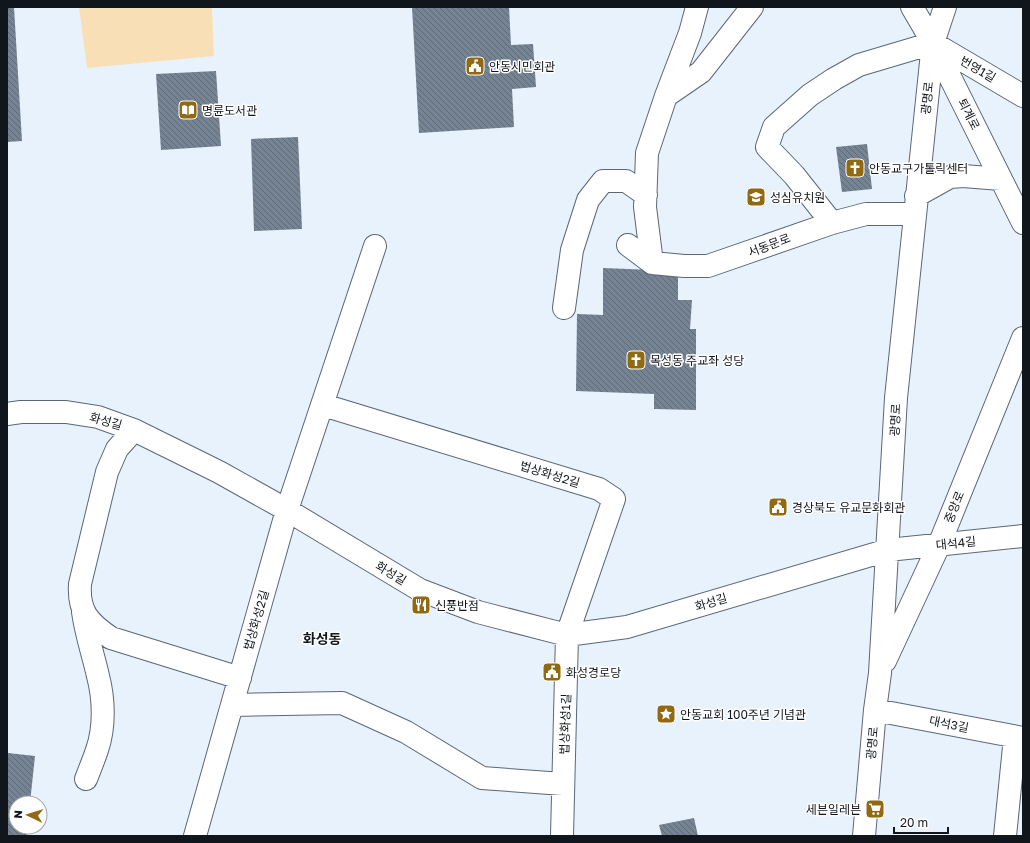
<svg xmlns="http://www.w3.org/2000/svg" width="1030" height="843" viewBox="0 0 1030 843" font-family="'Golos Text','Noto Sans KR',sans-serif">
  <defs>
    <pattern id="building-back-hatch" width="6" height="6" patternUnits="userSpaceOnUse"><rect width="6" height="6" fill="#758393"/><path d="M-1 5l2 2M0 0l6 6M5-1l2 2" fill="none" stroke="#5f6a77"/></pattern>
  </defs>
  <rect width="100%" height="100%" fill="#e8f2fd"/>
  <path fill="#f9dfb5" d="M79 7H212L214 56 87 68Z"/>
  <path fill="url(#building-back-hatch)" d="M7 7H14L22 141 7 142Z
    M412 7H509L511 45 533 44 536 87 512 89 514 127 419 133Z
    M216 71 221 146 161 150 156 74Z
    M298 137 302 229 254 231 251 139Z
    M867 144 872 189 842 192 836 147Z
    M603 268 678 271V300H692L690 329H696V410L654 409V394L576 391 577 314 603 315Z
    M8 753 35 756 30 803H16V827H28L27 836H7V768Z
    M694 818 698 836H662L659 825Z"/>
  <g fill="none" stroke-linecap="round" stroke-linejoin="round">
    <defs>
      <path id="minor" d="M912 7 933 43 1023 223
        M933 43 1023 96
        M666 96 701 72 752 7
        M916 196 950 177 963 176 1001 179
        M832 223 794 175 767 147 774 127 810 95 834 79 859 65 933 43
        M628 245 652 263 684 266H708L832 223 866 214H914
        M652 263 645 207 647 153 666 96 690 33 697 7
        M564 308 572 250 588 200 603 181H626L646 195
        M323 405 599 489 614 499 567 635 562 836
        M7 414 21 412H66L98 417 134 430 219 472 287 510 420 590 478 612 567 635 627 627 888 550 1023 536
        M134 430 117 449 107 472 80 584C78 612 89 623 111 638L240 678
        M83 612C86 634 93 654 98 676 104 699 105 727 97 750 94 759 90 769 86 779
        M885 661 939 545 1023 338
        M233 705 342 703 406 732 482 778 563 784
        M875 710 1023 738
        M195 836 287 510 375 246
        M864 836 875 710 880 673 896 398 933 43 945 7
        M1005 836 1015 737"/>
    </defs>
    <use href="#minor" stroke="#5a6777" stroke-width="24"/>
    <use href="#minor" stroke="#fff" stroke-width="22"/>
  </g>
  <defs>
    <symbol id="civic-square" viewBox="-11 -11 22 22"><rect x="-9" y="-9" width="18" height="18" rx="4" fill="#916911" stroke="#fefefe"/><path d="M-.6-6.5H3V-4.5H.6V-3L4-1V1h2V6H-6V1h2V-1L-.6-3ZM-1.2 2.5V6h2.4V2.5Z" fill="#fff"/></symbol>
    <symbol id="library-square" viewBox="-11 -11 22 22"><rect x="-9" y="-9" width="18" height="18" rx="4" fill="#916911" stroke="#fefefe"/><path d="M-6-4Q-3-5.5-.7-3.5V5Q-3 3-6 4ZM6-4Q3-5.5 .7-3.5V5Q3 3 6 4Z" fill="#fff"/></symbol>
    <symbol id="church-square" viewBox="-11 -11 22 22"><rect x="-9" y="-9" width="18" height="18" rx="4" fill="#916911" stroke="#fefefe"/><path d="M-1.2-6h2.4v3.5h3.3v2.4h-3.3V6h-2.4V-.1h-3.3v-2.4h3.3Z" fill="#fff"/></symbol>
    <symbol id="school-square" viewBox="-11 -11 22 22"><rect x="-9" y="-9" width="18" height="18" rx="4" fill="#916911" stroke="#fefefe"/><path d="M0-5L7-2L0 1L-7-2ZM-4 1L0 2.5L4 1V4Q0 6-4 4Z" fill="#fff"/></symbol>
    <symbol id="restaurant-square" viewBox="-11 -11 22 22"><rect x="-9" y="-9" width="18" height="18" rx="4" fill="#916911" stroke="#fefefe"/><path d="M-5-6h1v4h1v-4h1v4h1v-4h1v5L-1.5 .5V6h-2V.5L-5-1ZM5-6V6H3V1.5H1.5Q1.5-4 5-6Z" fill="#fff"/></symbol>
    <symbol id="sight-square" viewBox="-11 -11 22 22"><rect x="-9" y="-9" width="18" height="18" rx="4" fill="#916911" stroke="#fefefe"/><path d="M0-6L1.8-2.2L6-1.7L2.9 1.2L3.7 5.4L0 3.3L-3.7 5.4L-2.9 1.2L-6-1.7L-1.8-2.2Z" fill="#fff"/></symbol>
    <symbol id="supermarket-square" viewBox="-11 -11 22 22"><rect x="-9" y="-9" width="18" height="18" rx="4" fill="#916911" stroke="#fefefe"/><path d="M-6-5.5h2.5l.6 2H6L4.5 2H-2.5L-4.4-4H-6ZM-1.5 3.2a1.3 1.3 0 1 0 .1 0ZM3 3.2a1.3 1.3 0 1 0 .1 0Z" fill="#fff"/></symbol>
  </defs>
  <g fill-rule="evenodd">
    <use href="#civic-square" x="464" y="55" width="22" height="22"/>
    <use href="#library-square" x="177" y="99" width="22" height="22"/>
    <use href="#church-square" x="844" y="157" width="22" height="22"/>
    <use href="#school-square" x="745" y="186" width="22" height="22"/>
    <use href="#church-square" x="625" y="349" width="22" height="22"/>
    <use href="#civic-square" x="767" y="496" width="22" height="22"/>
    <use href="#restaurant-square" x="410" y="594" width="22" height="22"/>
    <use href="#civic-square" x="541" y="661" width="22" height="22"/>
    <use href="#sight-square" x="655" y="703" width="22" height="22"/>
    <use href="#supermarket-square" x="864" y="798" width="22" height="22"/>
  </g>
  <g text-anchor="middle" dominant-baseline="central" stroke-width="3" stroke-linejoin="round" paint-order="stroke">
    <g font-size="12" fill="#11161c" stroke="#fefefe" text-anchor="start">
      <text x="489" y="66">안동시민회관</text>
      <text x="202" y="110">명륜도서관</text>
      <text x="869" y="168">안동교구가톨릭센터</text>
      <text x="770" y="197">성심유치원</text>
      <text x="650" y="360">목성동 주교좌 성당</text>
      <text x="792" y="507">경상북도 유교문화회관</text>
      <text x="435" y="605">신풍반점</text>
      <text x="566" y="672">화성경로당</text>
      <text x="680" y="714">안동교회 100주년 기념관</text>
      <text x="861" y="809" text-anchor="end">세븐일레븐</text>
    </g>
    <g font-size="12" fill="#11161c" stroke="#fefefe">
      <text transform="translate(978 69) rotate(30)">번영1길</text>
      <text transform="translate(927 98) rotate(-84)">광명로</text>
      <text transform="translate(969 114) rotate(63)">퇴계로</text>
      <text transform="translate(769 245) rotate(-21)">서동문로</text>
      <text transform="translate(895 420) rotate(-87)">광명로</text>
      <text transform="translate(106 421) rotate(16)">화성길</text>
      <text transform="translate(550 474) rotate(17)">법상화성2길</text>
      <text transform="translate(954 507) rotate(-68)">중앙로</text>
      <text transform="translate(956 543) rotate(-6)">대석4길</text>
      <text transform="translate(391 573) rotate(31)">화성길</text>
      <text transform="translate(711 602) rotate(-17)">화성길</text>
      <text transform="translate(256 620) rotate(-74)">법상화성2길</text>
      <text transform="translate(565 724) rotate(-88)">법상화성1길</text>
      <text transform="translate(949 724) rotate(11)">대석3길</text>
      <text transform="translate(872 743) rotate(-85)">광명로</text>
    </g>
    <g font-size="14" font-weight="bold" fill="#11161c" stroke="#fefefe">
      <text x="322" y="638">화성동</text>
    </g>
  </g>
  <rect width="1030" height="843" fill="none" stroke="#11161c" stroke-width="16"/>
  <g transform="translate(28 815) rotate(274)"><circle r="19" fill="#fefefe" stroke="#9fa1a4"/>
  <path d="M0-3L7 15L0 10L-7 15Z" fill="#916911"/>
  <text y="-6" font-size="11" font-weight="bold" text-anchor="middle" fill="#11161c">N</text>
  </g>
  <path d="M894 827v6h54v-6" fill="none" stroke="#11161c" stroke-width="2"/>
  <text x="900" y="827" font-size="12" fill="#11161c" stroke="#fefefe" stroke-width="3" paint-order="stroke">20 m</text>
</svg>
